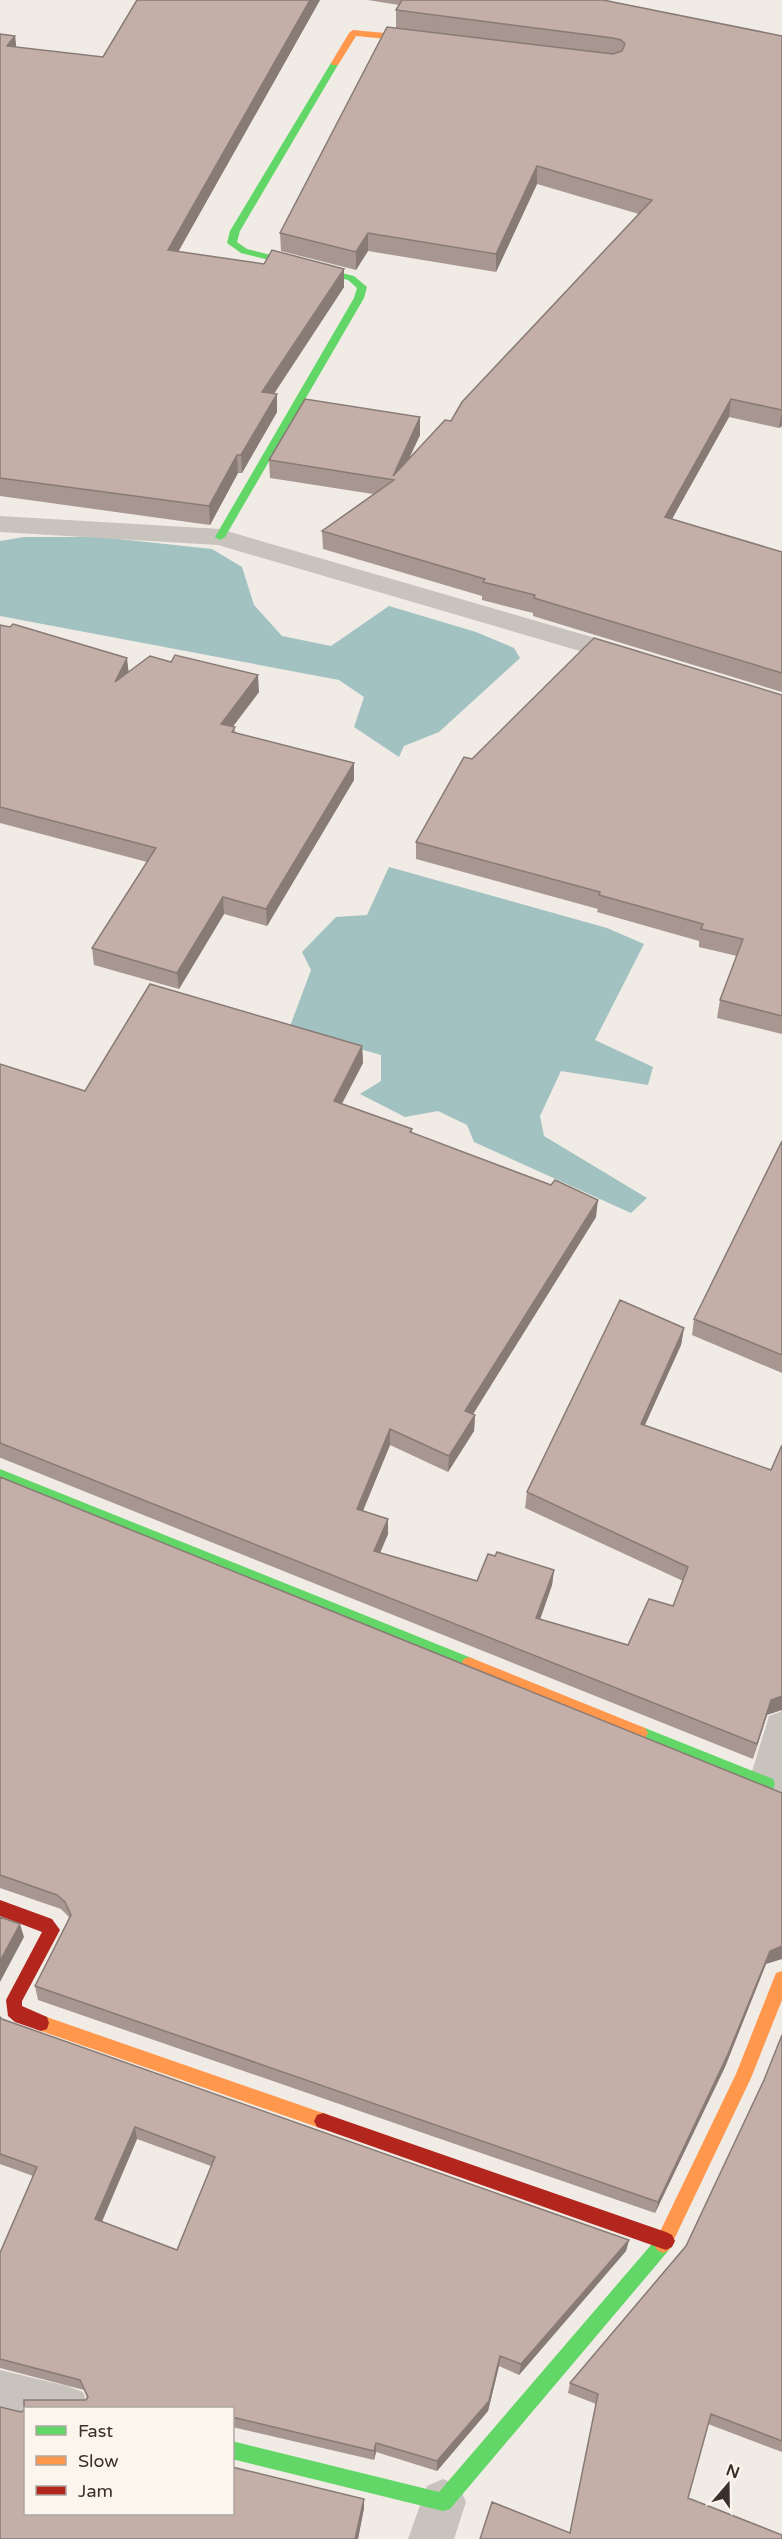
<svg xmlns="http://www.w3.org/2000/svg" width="782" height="2539" viewBox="0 0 782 2539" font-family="'Varela Round',sans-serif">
  <rect width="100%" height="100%" fill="#f0ebe5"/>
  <path fill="#a1c2c1" d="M24 537H100L212 549 242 567 254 605 282 636 331 646 389 606 476 632 514 648 520 658 439 732 404 746 399 757 354 727 364 697 339 680 0 616V541Z
    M389 867 607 928 644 944 595 1040 653 1067 648 1085 561 1071 540 1116 544 1136 647 1198 631 1213 474 1142 467 1125 438 1111 405 1117 360 1094 381 1081V1055L289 1029 311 970 302 952 336 917 367 915Z"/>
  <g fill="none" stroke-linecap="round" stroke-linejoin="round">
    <path fill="#c9c3be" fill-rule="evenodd" d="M0 516 220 529 640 651 644 657 640 663 631 666 218 545 0 532Z
      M782 1711V1807L753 1796 748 1784 769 1716Z
      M0 2370 67 2386 83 2392 89 2408H26V2420L0 2414Z
      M443 2479 459 2486 466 2502 454 2539H408L427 2486Z"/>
    <path fill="#63d668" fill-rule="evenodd" d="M335 60 339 63 240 231 237 242 247 249 354 276 367 287 364 298 225 537 220 540 215 537 354 298 357 288 348 280 241 253 227 243 230 231 331 63Z
      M0 1469 474 1659 477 1664 474 1669 469 1671 464 1669 0 1481Z
      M640 1726 773 1779 775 1784 773 1789 767 1791 635 1738 632 1733 635 1728Z
      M663 2235 669 2238 672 2244 669 2250 450 2509 443 2511 232 2459V2441L439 2492 657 2238Z"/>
    <path fill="#ff974d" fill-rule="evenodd" d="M353 30 427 37 431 40 427 43 356 36 338 65H332L331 63 349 33Z
      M469 1657 645 1728 648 1733 645 1738 640 1740 464 1669 461 1664 464 1659Z
      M782 1971V2000L751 2078 669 2250 663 2253 657 2250 654 2244 657 2238 736 2074 776 1973Z
      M41 2015 323 2113 329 2115 332 2121 329 2127 323 2129 41 2031 35 2029 33 2023 35 2017Z"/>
    <path fill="#b3261e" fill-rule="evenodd" d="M0 1900 52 1919 60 1930 22 2001V2006L47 2017 49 2023 47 2029 41 2031 15 2022 8 2016 6 2000 42 1932 0 1916Z
      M323 2113 666 2232 672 2235 675 2241 672 2247 666 2250 323 2129 317 2127 314 2121 317 2115Z"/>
  </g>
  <path fill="#a89690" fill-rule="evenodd" d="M137 0H320L178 252 264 264 344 269V287L274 394 277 412 242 473H238L210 525 0 496V34L15 36 16 47 103 57Z
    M368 0H604L782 36V426L779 428 729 417 672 519 782 552V692L533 616V613L482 600V596L323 549 322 531 373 494 270 478 269 460 420 417V435L409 458 451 421 639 214 537 184 496 272 368 251 356 270 281 251 280 233 509 42 396 28V10L399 5Z
    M0 625 129 672 259 692 233 726 236 733 354 780 267 926 224 914 179 989 94 965 92 948 147 862 0 823Z
    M782 695V1034L717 1018 720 1000 737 956 699 947V941L597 912 598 909 416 859V842L472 759Z
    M362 1046 363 1063 342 1104 412 1129V1132L596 1217 473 1414 475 1415 474 1431 448 1472 390 1445 363 1511 388 1534 380 1553 477 1581 554 1570 552 1585 540 1619 628 1645 673 1606 683 1581 525 1508 527 1492 684 1328 681 1345 645 1425 771 1470 767 1715 753 1759 1 1458H0V1064L85 1091Z
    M782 1141V1373L692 1335 694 1319Z
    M0 1477 766 1964 725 2067 655 2213 38 2000 35 1986 69 1918 68 1916 61 1909 0 1888Z
    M0 2017 2 2019 629 2240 626 2251 519 2375 499 2366 488 2411 437 2471 376 2452 374 2460 232 2427V2409H26V2514H232V2467L364 2499V2508L358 2539H0V2407L21 2412 24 2410V2400H86L87 2398 84 2390 0 2368V2253L33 2176 0 2164ZM137 2139 211 2166 177 2250 102 2222Z
    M782 2035V2452L708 2424 570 2533 596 2404 568 2393 570 2383 686 2246 764 2080Z"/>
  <path fill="#887a75" d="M310 0H320L169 268 168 250Z
    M15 36 17 53 7 46Z
    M537 166V184L496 272V254Z
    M368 233V251L356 270V252Z
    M344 269V287L263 410 262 392Z
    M277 394V412L242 473 241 455Z
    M731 399 729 417 663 535 665 517Z
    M782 410V426L779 428Z
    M420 417V435L394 491 393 476Z
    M237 455 238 473 210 525 209 506Z
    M127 658 129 675 115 682Z
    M258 675 259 692 222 741 221 724Z
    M354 763V780L267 926 266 909Z
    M223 897 224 914 179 989 177 973Z
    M362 1046 363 1063 334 1118V1101Z
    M598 1200 596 1217 465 1427V1411Z
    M684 1328 681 1345 638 1440 641 1424Z
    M475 1415 474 1431 448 1472 449 1456Z
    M390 1429V1445L357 1525V1509Z
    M388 1519V1534L374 1567V1551Z
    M554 1570 552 1585 535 1634 536 1618Z
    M782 1696V1710L767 1715 753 1759 771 1700Z
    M20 1924 24 1937 0 1982V1961Z
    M782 1946V1959L766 1964 725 2067 655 2213 658 2202 770 1951Z
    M135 2127 137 2139 98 2230 95 2219Z
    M629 2240 626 2251 519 2375 521 2364Z
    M500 2356 499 2366 488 2411 437 2471V2461Z
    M376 2443V2452L374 2460V2451Z
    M364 2499V2508L358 2539H355Z"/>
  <path fill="#c3afa7" stroke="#887a75" stroke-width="1.5" fill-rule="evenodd" d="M137 0H310L168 250 264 264 272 250 344 269 262 392 277 394 241 455H237L209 506 0 478V34L15 36 7 46 103 57Z
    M402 0H603L782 36V410L731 399 665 517 782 552V673L534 598 535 595 483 582 485 579 322 531 394 480 269 460 305 399 420 417 393 476 445 420 451 421 462 402 652 200 537 166 496 254 368 233 356 252 280 233 387 27 613 54 622 51 625 44 621 40 613 38 396 10Z
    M13 624 127 658 115 682 150 656 171 662 175 655 258 675 221 724 235 727 232 732 354 763 266 909 223 897 177 973 92 948 156 848 0 807V625L10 627Z
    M594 638 782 695V1016L720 1000 743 939 701 929 703 924 599 895 600 892 416 842 464 757 472 759Z
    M150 984 362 1046 334 1101 412 1129 410 1132 551 1185 555 1180 598 1200 465 1411 475 1415 449 1456 390 1429 357 1509 388 1519 374 1551 477 1581 488 1554 495 1556 497 1552 554 1570 536 1618 628 1645 649 1599 673 1606 688 1567 527 1492 620 1300 684 1328 641 1424 771 1470 782 1445V1696L771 1700 757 1744 0 1443V1064L85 1091Z
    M782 1141V1355L694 1319Z
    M0 1477 782 1793V1946L770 1951 728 2054 658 2202 35 1986 71 1915 65 1902 57 1895 0 1875Z
    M0 1917 20 1924 0 1961Z
    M0 2017 2 2019 629 2240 521 2364 500 2356 489 2401 437 2461 376 2443 374 2451 232 2417V2409H26V2514H232V2467L364 2499 355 2539H0V2407L21 2412 24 2410V2400H86L88 2397 80 2380 0 2359V2253L37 2167 0 2154ZM135 2127 215 2157 177 2250 95 2219Z
    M782 2035V2441L711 2414 688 2498 782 2535V2539H480L492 2502 570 2533 598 2394 570 2383 686 2246 764 2080Z"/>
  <rect x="24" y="2407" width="210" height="108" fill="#fbf5ee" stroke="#aea6a0" stroke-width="1.5"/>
  <rect x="36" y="2426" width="30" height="9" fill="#63d668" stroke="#aea6a0" stroke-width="1.5"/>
  <text x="78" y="2437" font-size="18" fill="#3b302b">Fast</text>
  <rect x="36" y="2456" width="30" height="9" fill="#ff974d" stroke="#aea6a0" stroke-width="1.5"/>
  <text x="78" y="2467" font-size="18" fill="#3b302b">Slow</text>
  <rect x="36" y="2486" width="30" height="9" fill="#b3261e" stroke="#aea6a0" stroke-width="1.5"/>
  <text x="78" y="2497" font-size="18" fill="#3b302b">Jam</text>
  <g transform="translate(728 2485) rotate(20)" stroke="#fbf5ee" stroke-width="4.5" paint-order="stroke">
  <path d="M0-4.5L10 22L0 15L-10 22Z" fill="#3b302b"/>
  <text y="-9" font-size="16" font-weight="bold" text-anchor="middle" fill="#3b302b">N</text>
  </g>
</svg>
